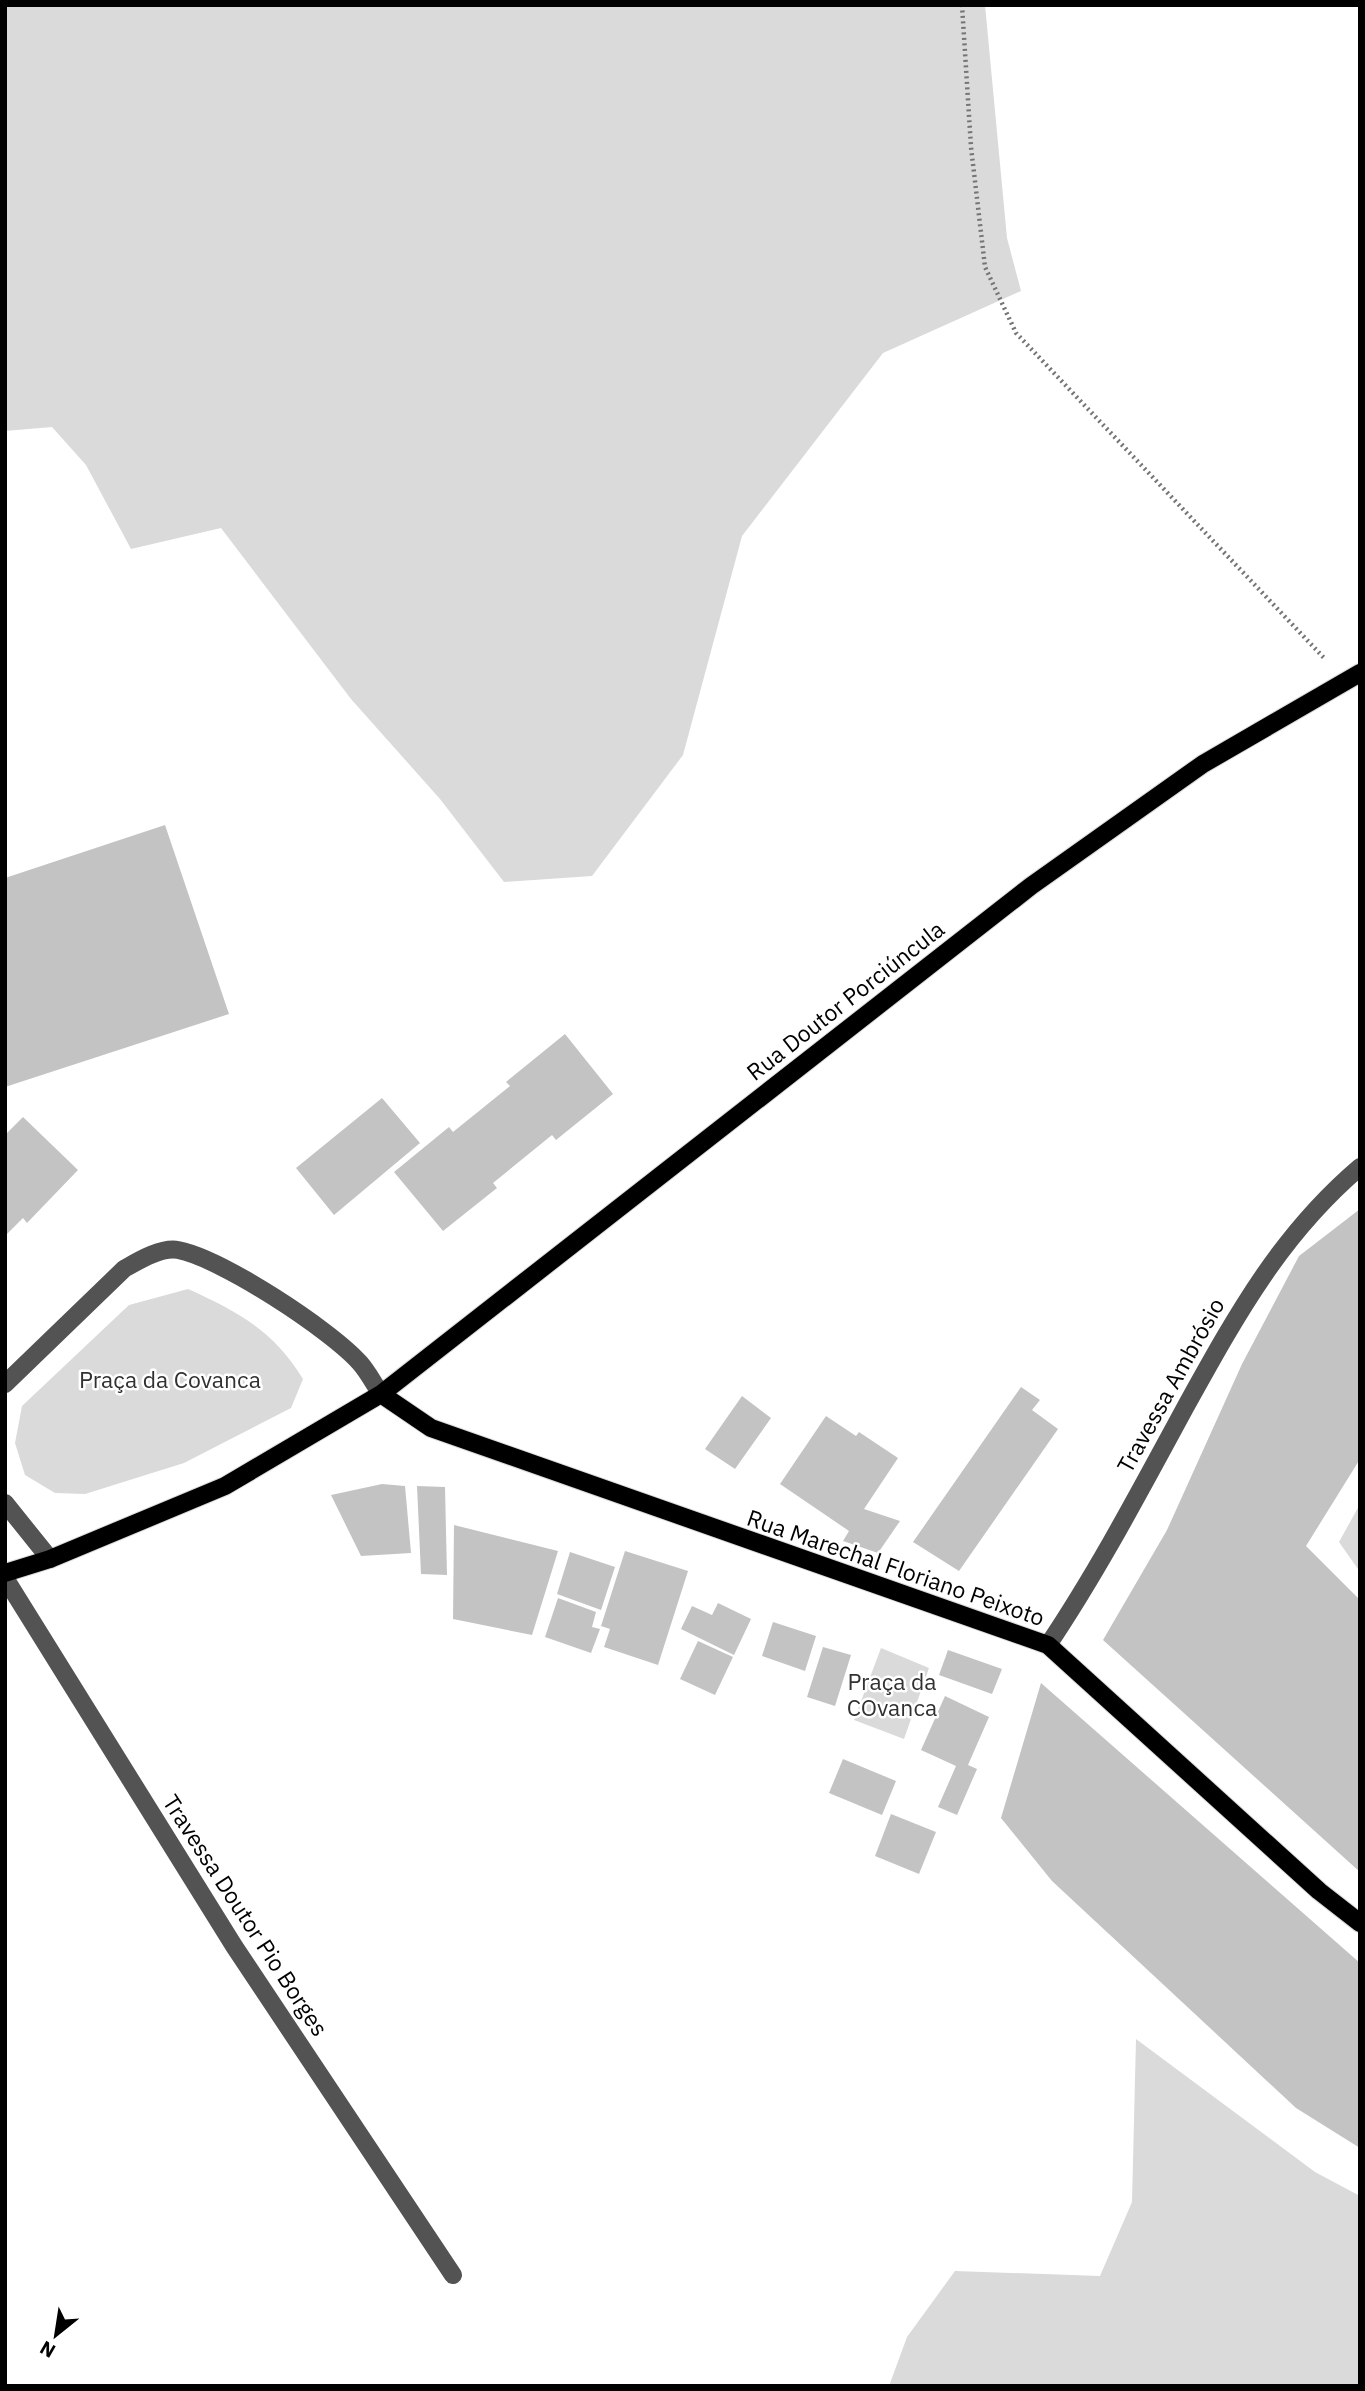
<svg xmlns="http://www.w3.org/2000/svg" width="1365" height="2391" viewBox="0 0 1365 2391" font-family="'IBM Plex Sans',sans-serif">
  <rect width="100%" height="100%" fill="#fff"/>
  <path fill="#dadada" d="M5 5H985L1007 238 1021 291 883 353 742 536 683 755 592 876 504 882 440 799 351 699 221 528 131 549 86 465 52 427 5 431Z
    M188 1289C237 1311 274 1331 303 1379L291 1408 184 1463 85 1494 55 1493 25 1475 15 1443 22 1406 129 1305Z
    M1360 1504V1572L1339 1542Z
    M881 1648 929 1668 904 1739 854 1720Z
    M1136 2039 1315 2172 1360 2196V2386H889L907 2337 955 2271 1100 2276 1132 2202Z"/>
  <path fill="#c3c3c3" d="M165 825 229 1014 5 1087V878Z
    M565 1034 613 1094 556 1140 552 1135 493 1183 497 1188 443 1231 394 1172 449 1127 453 1132 510 1086 506 1082Z
    M382 1098 420 1143 334 1215 296 1168Z
    M23 1117 78 1170 27 1223 23 1218 5 1236V1135Z
    M1360 1209V1459L1306 1546 1360 1600V1872L1103 1640 1167 1530 1242 1364 1299 1256Z
    M1021 1387 1040 1400 1032 1410 1058 1429 959 1571 913 1542Z
    M742 1396 771 1418 735 1469 705 1449Z
    M826 1416 856 1436 859 1432 898 1458 864 1509 900 1521 878 1553 843 1541 849 1531 780 1484Z
    M382 1484 405 1486 411 1553 361 1556 331 1495Z
    M417 1486 445 1487 447 1575 421 1574Z
    M454 1525 558 1551 532 1635 453 1619Z
    M625 1551 688 1571 658 1665 604 1647 610 1629 601 1626Z
    M570 1552 615 1567 601 1610 557 1594Z
    M558 1598 596 1612 592 1627 600 1629 591 1653 545 1637Z
    M718 1603 751 1619 734 1655 681 1629 692 1606 712 1615Z
    M773 1622 816 1636 805 1671 762 1656Z
    M698 1641 733 1657 715 1695 680 1679Z
    M823 1647 851 1655 835 1706 807 1697Z
    M948 1650 1002 1669 992 1694 939 1675Z
    M1041 1683 1360 1963V2148L1296 2108 1052 1881 1001 1818Z
    M945 1696 989 1717 968 1765 977 1769 957 1815 938 1807 956 1766 921 1750Z
    M843 1759 896 1781 882 1815 829 1793Z
    M891 1814 936 1832 919 1874 875 1856Z"/>
  <g fill="none" stroke-linecap="round" stroke-linejoin="round">
    <defs>
      <path id="major" d="M381 1394 431 1428 1048 1645 1319 1891 1360 1923
        M5 1573 50 1559 225 1486 381 1394 1031 886 1203 764 1360 673"/>
    </defs>
    <use href="#major" stroke="#dbdbdb" stroke-width="20"/>
    <path stroke="#757575" stroke-width="4.5" stroke-dasharray="2 3.5" stroke-linecap="butt" d="M962 5 971 147 985 267 1016 333 1326 660"/>
    <path stroke="#535353" stroke-width="18" d="M5 1384 124 1269C138 1261 161 1247 178 1250 221 1258 331 1330 360 1363 368 1372 374 1384 381 1394
      M5 1503 50 1559
      M5 1578 234 1946 453 2275
      M1048 1645C1099 1569 1142 1487 1186 1406 1236 1316 1280 1235 1360 1167"/>
    <use href="#major" stroke="#000" stroke-width="18"/>
  </g>
  <g text-anchor="middle" dominant-baseline="central" stroke-width="5" stroke-linejoin="round" paint-order="stroke">
    <g font-size="23" fill="#000" stroke="#fff">
      <text transform="translate(845 1000) rotate(-38)">Rua Doutor Porciúncula</text>
      <text transform="translate(1170 1385) rotate(-61)">Travessa Ambrósio</text>
      <text transform="translate(896 1567) rotate(19)">Rua Marechal Floriano Peixoto</text>
      <text transform="translate(246 1915) rotate(57)">Travessa Doutor Pio Borges</text>
    </g>
    <g font-size="23" fill="#313131" stroke="#fff">
      <text x="170" y="1379">Praça da Covanca</text>
      <text x="892" y="1681">Praça da<tspan x="892" dy="26">COvanca</tspan></text>
    </g>
  </g>
  <rect width="1365" height="2391" fill="none" stroke="#000000" stroke-width="14"/>
  <g transform="translate(56 2335) rotate(210)" stroke="#ffffff" stroke-width="5" paint-order="stroke">
  <path d="M0-5L12 26L0 18L-12 26Z" fill="#000000"/>
  <text y="-10" font-size="19" font-weight="bold" text-anchor="middle" fill="#000000">N</text>
  </g>
</svg>
